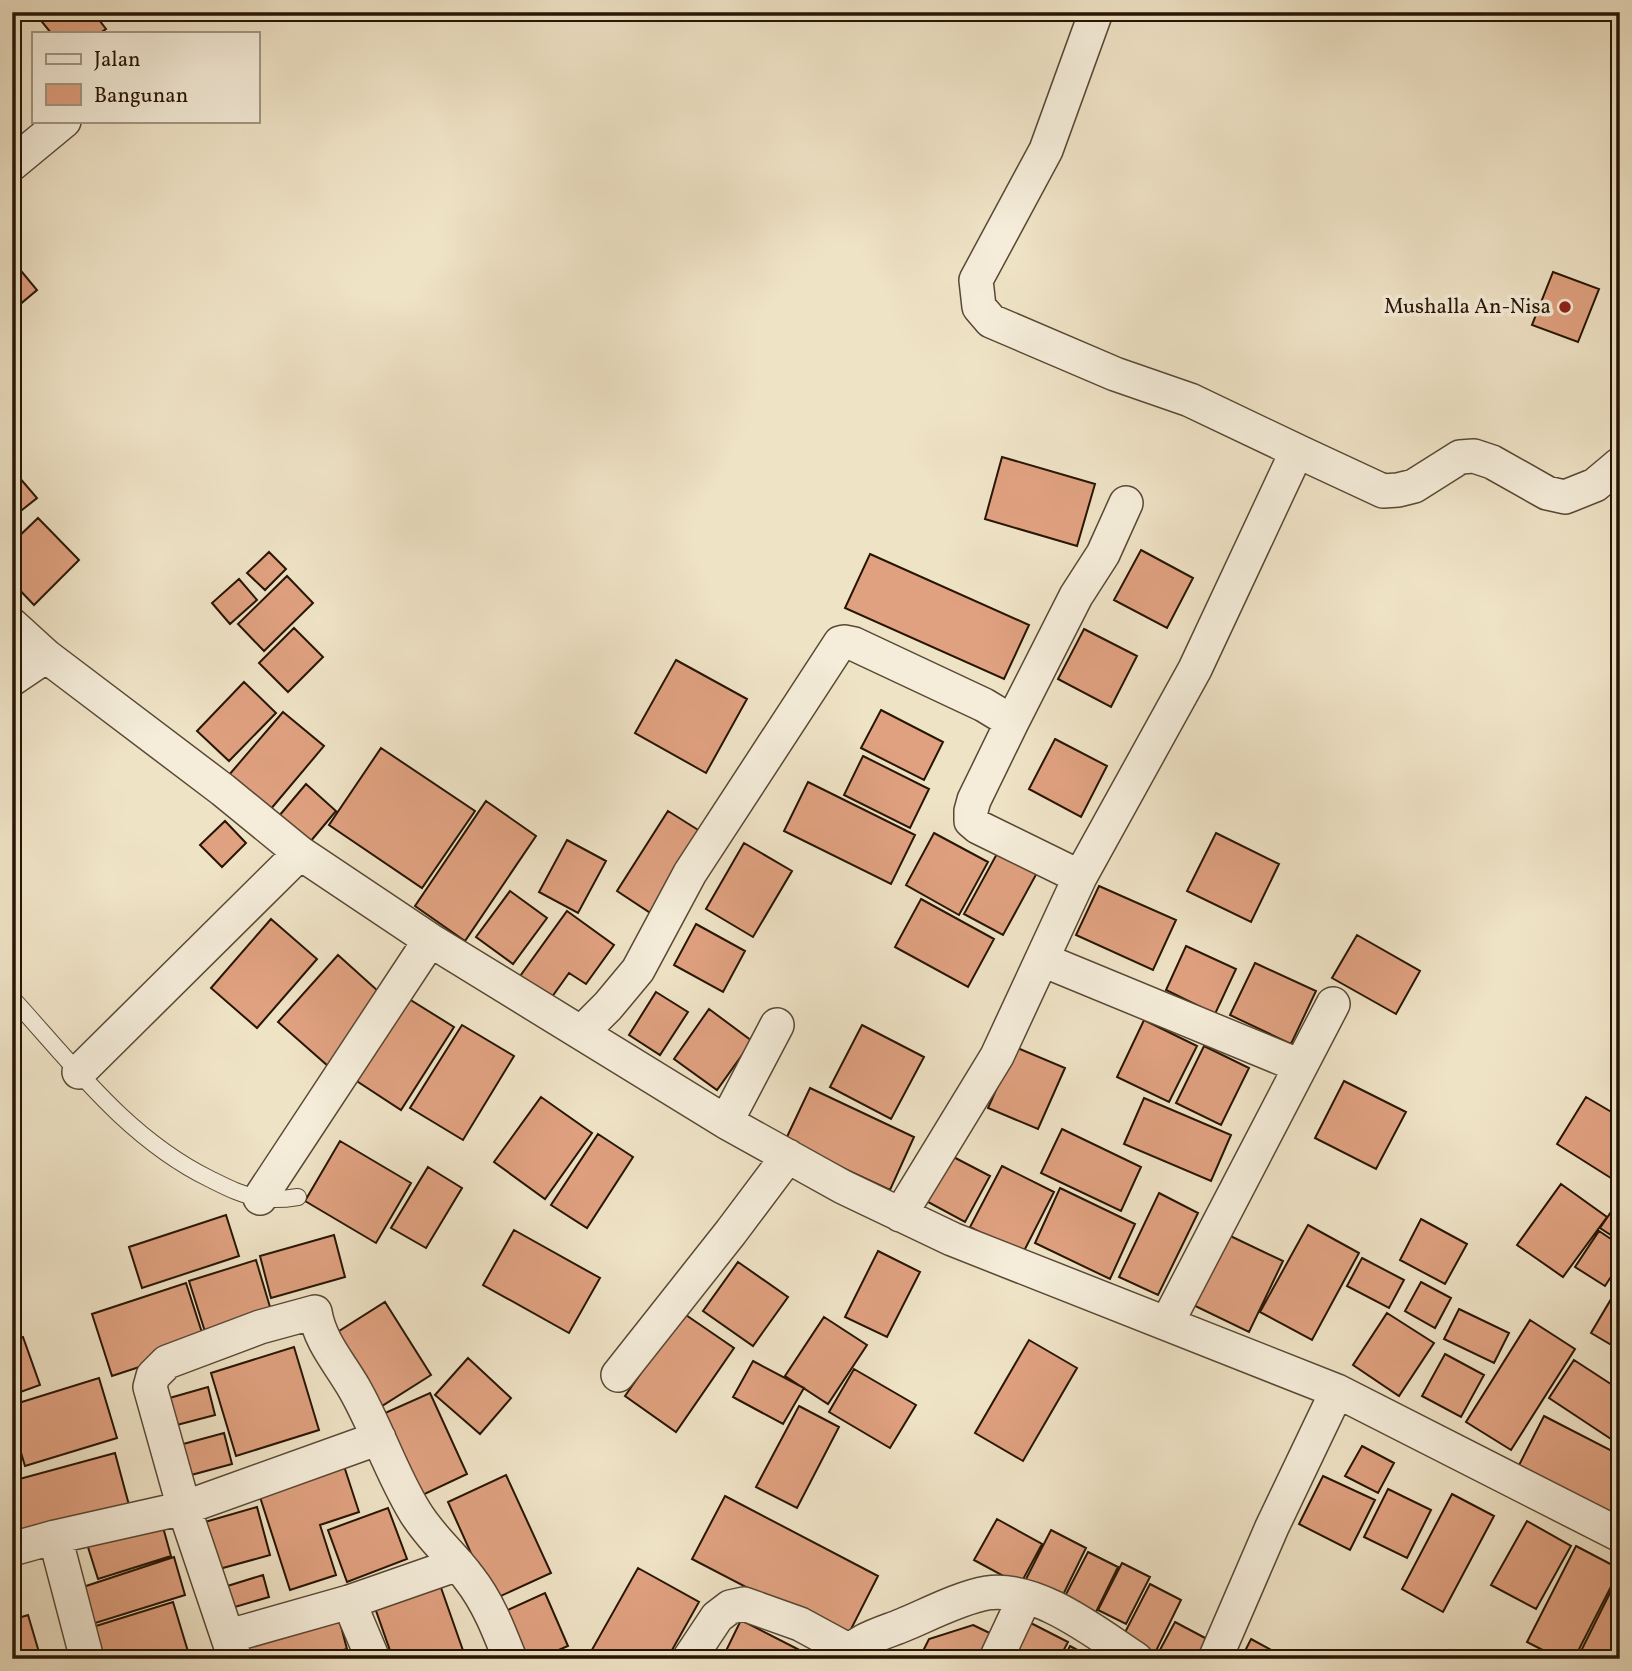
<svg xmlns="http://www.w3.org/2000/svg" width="1632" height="1671" viewBox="0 0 1632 1671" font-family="Vollkorn,serif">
  <rect width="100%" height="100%" fill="#efe3c6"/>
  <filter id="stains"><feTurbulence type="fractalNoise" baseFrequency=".00286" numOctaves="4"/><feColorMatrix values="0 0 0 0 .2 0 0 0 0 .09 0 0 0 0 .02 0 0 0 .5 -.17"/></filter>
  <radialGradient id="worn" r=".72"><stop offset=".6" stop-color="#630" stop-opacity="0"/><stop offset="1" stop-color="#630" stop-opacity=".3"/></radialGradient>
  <path fill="#e0a180" stroke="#271504" stroke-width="2" d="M34 12H93L106 29 100 33H51Z
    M12 260 37 290 12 311Z
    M1553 272 1599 289 1578 342 1532 325Z
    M1002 457 1095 484 1077 546 985 519Z
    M12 469 37 498 12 518Z
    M38 518 79 560 34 605 12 582V543Z
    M1141 550 1193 578 1167 628 1114 600Z
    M269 552 286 569 265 590 247 573Z
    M870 554 1029 625 1004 679 845 608Z
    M287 576 313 603 264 651 238 624Z
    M239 579 257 600 230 624 212 603Z
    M294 628 323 657 288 692 259 663Z
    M1084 629 1137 656 1111 707 1058 679Z
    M676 660 747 699 706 773 635 733Z
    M244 682 276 713 229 761 197 731Z
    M881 710 943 742 924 780 861 748Z
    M283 712 324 746 270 810 229 775Z
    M1055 739 1107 766 1081 817 1029 789Z
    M381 748 475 811 422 888 329 825Z
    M863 756 929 789 910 828 844 795Z
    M808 782 915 835 891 884 784 831Z
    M306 784 336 811 310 842 279 816Z
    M486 801 536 836 465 941 415 906Z
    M668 811 703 833 652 914 617 891Z
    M225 821 246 843 222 867 200 845Z
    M934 833 988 862 959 915 906 885Z
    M1216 833 1279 864 1251 922 1187 891Z
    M567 840 606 861 578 913 539 892Z
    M744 843 792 871 753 937 706 909Z
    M999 850 1038 871 1003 935 964 914Z
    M1099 886 1176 920 1153 970 1076 935Z
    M510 891 547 918 513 964 476 937Z
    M921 899 994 939 968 987 895 947Z
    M567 911 614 945 586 984 569 973 549 1001 518 979Z
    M271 919 317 959 257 1028 211 988Z
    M696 924 745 951 723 992 674 965Z
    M1357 935 1420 971 1396 1014 1332 978Z
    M1186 946 1236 969 1215 1014 1166 990Z
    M338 955 388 1000 328 1066 278 1022Z
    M1255 963 1316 991 1291 1044 1230 1015Z
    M656 992 688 1012 660 1055 629 1035Z
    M401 994 454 1027 401 1110 349 1076Z
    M709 1009 752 1041 717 1090 674 1059Z
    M1144 1020 1197 1046 1169 1102 1117 1077Z
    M462 1025 514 1056 463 1140 410 1108Z
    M862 1025 924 1057 891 1119 830 1087Z
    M1204 1046 1249 1068 1221 1125 1176 1103Z
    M1015 1047 1065 1068 1038 1129 988 1108Z
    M1344 1081 1406 1112 1376 1169 1315 1138Z
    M810 1088 914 1137 890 1190 785 1141Z
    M541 1097 592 1133 545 1199 494 1162Z
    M1586 1097 1620 1117V1171L1614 1180 1557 1144Z
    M1144 1098 1231 1135 1211 1181 1124 1144Z
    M1062 1129 1141 1167 1121 1211 1041 1173Z
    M598 1134 633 1157 587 1228 551 1205Z
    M340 1141 411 1183 376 1243 305 1201Z
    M942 1151 990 1176 965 1222 917 1196Z
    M1002 1166 1054 1192 1022 1255 970 1227Z
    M428 1167 462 1188 426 1248 391 1228Z
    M1561 1184 1607 1217 1563 1277 1517 1245Z
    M1060 1188 1135 1224 1110 1279 1035 1243Z
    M1159 1193 1198 1213 1158 1295 1119 1277Z
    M1620 1199V1241L1600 1228Z
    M226 1215 239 1256 142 1288 129 1247Z
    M1421 1219 1467 1244 1445 1284 1400 1260Z
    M1308 1225 1359 1253 1312 1340 1260 1312Z
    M514 1230 600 1278 569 1333 483 1285Z
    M1599 1231 1620 1245V1263L1605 1286 1575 1267Z
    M1222 1232 1283 1261 1249 1332 1189 1303Z
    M334 1235 345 1277 271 1298 260 1256Z
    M878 1251 920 1272 887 1337 845 1317Z
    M1362 1258 1404 1280 1389 1308 1347 1286Z
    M256 1260 273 1317 207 1338 189 1281Z
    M738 1262 788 1297 753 1346 703 1311Z
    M1421 1282 1451 1298 1435 1328 1405 1311Z
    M186 1283 206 1345 112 1376 92 1314Z
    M1620 1284V1350L1591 1333Z
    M385 1302 431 1375 374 1411 328 1338Z
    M1459 1309 1509 1333 1494 1363 1444 1339Z
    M683 1313 734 1348 676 1432 625 1396Z
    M1387 1313 1434 1343 1399 1396 1353 1365Z
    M824 1317 867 1345 828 1404 785 1376Z
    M1530 1320 1575 1349 1511 1450 1466 1422Z
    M23 1337 40 1385 12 1395V1341Z
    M1029 1340 1077 1368 1023 1461 975 1433Z
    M294 1347 319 1430 236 1456 211 1373Z
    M1445 1354 1484 1375 1461 1417 1422 1396Z
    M468 1358 511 1398 480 1434 435 1395Z
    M1574 1360 1620 1390V1445L1549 1398Z
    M753 1361 804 1388 783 1424 733 1397Z
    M854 1369 916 1405 890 1448 829 1412Z
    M99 1378 117 1438 25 1466 12 1423V1405Z
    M208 1387 215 1415 173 1426 166 1399Z
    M430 1393 467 1474 412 1500 376 1417Z
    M799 1406 839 1427 797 1508 756 1487Z
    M1544 1416 1620 1455V1510L1613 1523 1515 1473Z
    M224 1433 232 1464 180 1478 172 1447Z
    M1362 1446 1394 1463 1378 1493 1345 1476Z
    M115 1453 129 1505 12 1536V1481Z
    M344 1466 359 1512 320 1525 336 1575 290 1590 259 1494Z
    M506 1475 551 1573 492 1600 448 1502Z
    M1323 1476 1375 1500 1350 1550 1299 1524Z
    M1388 1489 1431 1510 1407 1558 1364 1537Z
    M1452 1494 1494 1516 1443 1612 1402 1589Z
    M725 1496 878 1576 846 1639 692 1559Z
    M257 1507 270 1555 212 1571 198 1524Z
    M388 1508 407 1559 347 1582 328 1530Z
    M997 1519 1042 1544 1020 1585 974 1560Z
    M161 1520 171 1556 98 1579 87 1544Z
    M1527 1521 1571 1546 1536 1609 1491 1585Z
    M1051 1530 1086 1548 1060 1601 1024 1583Z
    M1576 1546 1620 1569 1574 1659H1560L1527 1642Z
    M1088 1552 1118 1567 1095 1614 1064 1598Z
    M174 1557 185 1595 92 1624 80 1588Z
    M1122 1563 1150 1577 1126 1624 1098 1610Z
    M638 1568 699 1602 667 1659H596L589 1655Z
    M1620 1573V1659H1577Z
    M263 1575 269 1597 228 1609 221 1588Z
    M439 1582 466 1659H393L374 1605Z
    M1150 1584 1181 1600 1153 1657 1121 1640Z
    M545 1593 568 1646 538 1659H518L499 1614Z
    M173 1602 190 1658 92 1659 83 1630Z
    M28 1615 41 1659H12V1620Z
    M338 1615 347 1649 310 1659H251L246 1640Z
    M1021 1618 1068 1642 1059 1659H1001Z
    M741 1620 817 1659H722Z
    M1175 1622 1209 1640 1199 1659H1155Z
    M973 1625 996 1636 984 1659H919L929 1639Z
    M1251 1639 1288 1659H1241Z
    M1070 1646 1094 1659H1063Z
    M1450 1650 1469 1659H1445Z"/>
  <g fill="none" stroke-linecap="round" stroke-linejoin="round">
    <defs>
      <path id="lane" d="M12 998C73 1065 128 1139 210 1179 226 1187 243 1196 261 1198 273 1200 286 1199 298 1197"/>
      <path id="street" d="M12 164 64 121
        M1297 451 1383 491 1398 490 1414 486 1460 457 1474 456 1492 462 1547 493 1565 497 1595 485 1620 464
        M12 625 46 656 223 790 300 853 430 940 726 1122 843 1187 952 1239 1337 1391 1620 1535
        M12 679 46 656
        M1012 722 1076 596 1103 554 1126 503
        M1080 877 1195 669 1297 451 1190 400 1115 374 991 321 979 307 976 280 1046 150 1096 12
        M1043 960 1300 1066
        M582 1032 608 1006 638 970 690 873 840 643 844 642 854 644 984 705 1012 722 974 800 971 811V821L978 827 1080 877 997 1056 900 1215
        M79 1072 300 853
        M726 1122 777 1025
        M260 1198 430 940
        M1167 1323 1333 1004
        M618 1375 731 1232 788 1156
        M379 1438 184 1508 150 1387 153 1376 167 1362 260 1327 315 1312C320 1342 339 1362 354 1388 377 1428 391 1473 415 1512 430 1537 452 1555 469 1578 488 1602 499 1631 510 1659
        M12 1549 55 1537
        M349 1602 373 1659
        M229 1636 349 1602 458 1564
        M87 1659 55 1537 184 1508 235 1659
        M689 1659 717 1617 730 1607 744 1604 800 1624 848 1650
        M844 1659C854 1640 884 1633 903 1625 927 1615 962 1597 987 1593 1038 1586 1096 1633 1136 1659
        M996 1659 1025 1597
        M1215 1659 1272 1527 1337 1391"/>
    </defs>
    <use href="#lane" stroke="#594834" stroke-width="18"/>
    <use href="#street" stroke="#594834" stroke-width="36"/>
    <use href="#lane" stroke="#f5edda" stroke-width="16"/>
    <use href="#street" stroke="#f5edda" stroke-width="33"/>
  </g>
  <circle fill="#8f2418" stroke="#f5edda" stroke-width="2.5" cx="1565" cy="307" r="7"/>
  <g text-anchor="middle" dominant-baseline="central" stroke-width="7" stroke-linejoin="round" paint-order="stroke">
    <g font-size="21" fill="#271504" stroke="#f5edda" text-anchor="end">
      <text x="1551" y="307">Mushalla An-Nisa</text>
    </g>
  </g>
  <rect width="1632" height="1671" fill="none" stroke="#efe3c6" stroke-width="42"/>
  <rect x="14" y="14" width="1604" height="1643" fill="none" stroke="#271504" stroke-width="3.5"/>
  <rect x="21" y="21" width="1590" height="1629" fill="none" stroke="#271504" stroke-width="2"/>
  <rect x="32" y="32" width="228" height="91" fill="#f5edda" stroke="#a39784" stroke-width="2"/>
  <rect x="46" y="54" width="35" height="10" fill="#f5edda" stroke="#a39784" stroke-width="2"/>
  <text x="94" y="66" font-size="21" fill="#271504">Jalan</text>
  <rect x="46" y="84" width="35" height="21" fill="#e0a180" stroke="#a39784" stroke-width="2"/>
  <text x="94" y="102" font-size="21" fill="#271504">Bangunan</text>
  <rect width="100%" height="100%" filter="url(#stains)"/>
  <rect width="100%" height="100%" fill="url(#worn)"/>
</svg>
